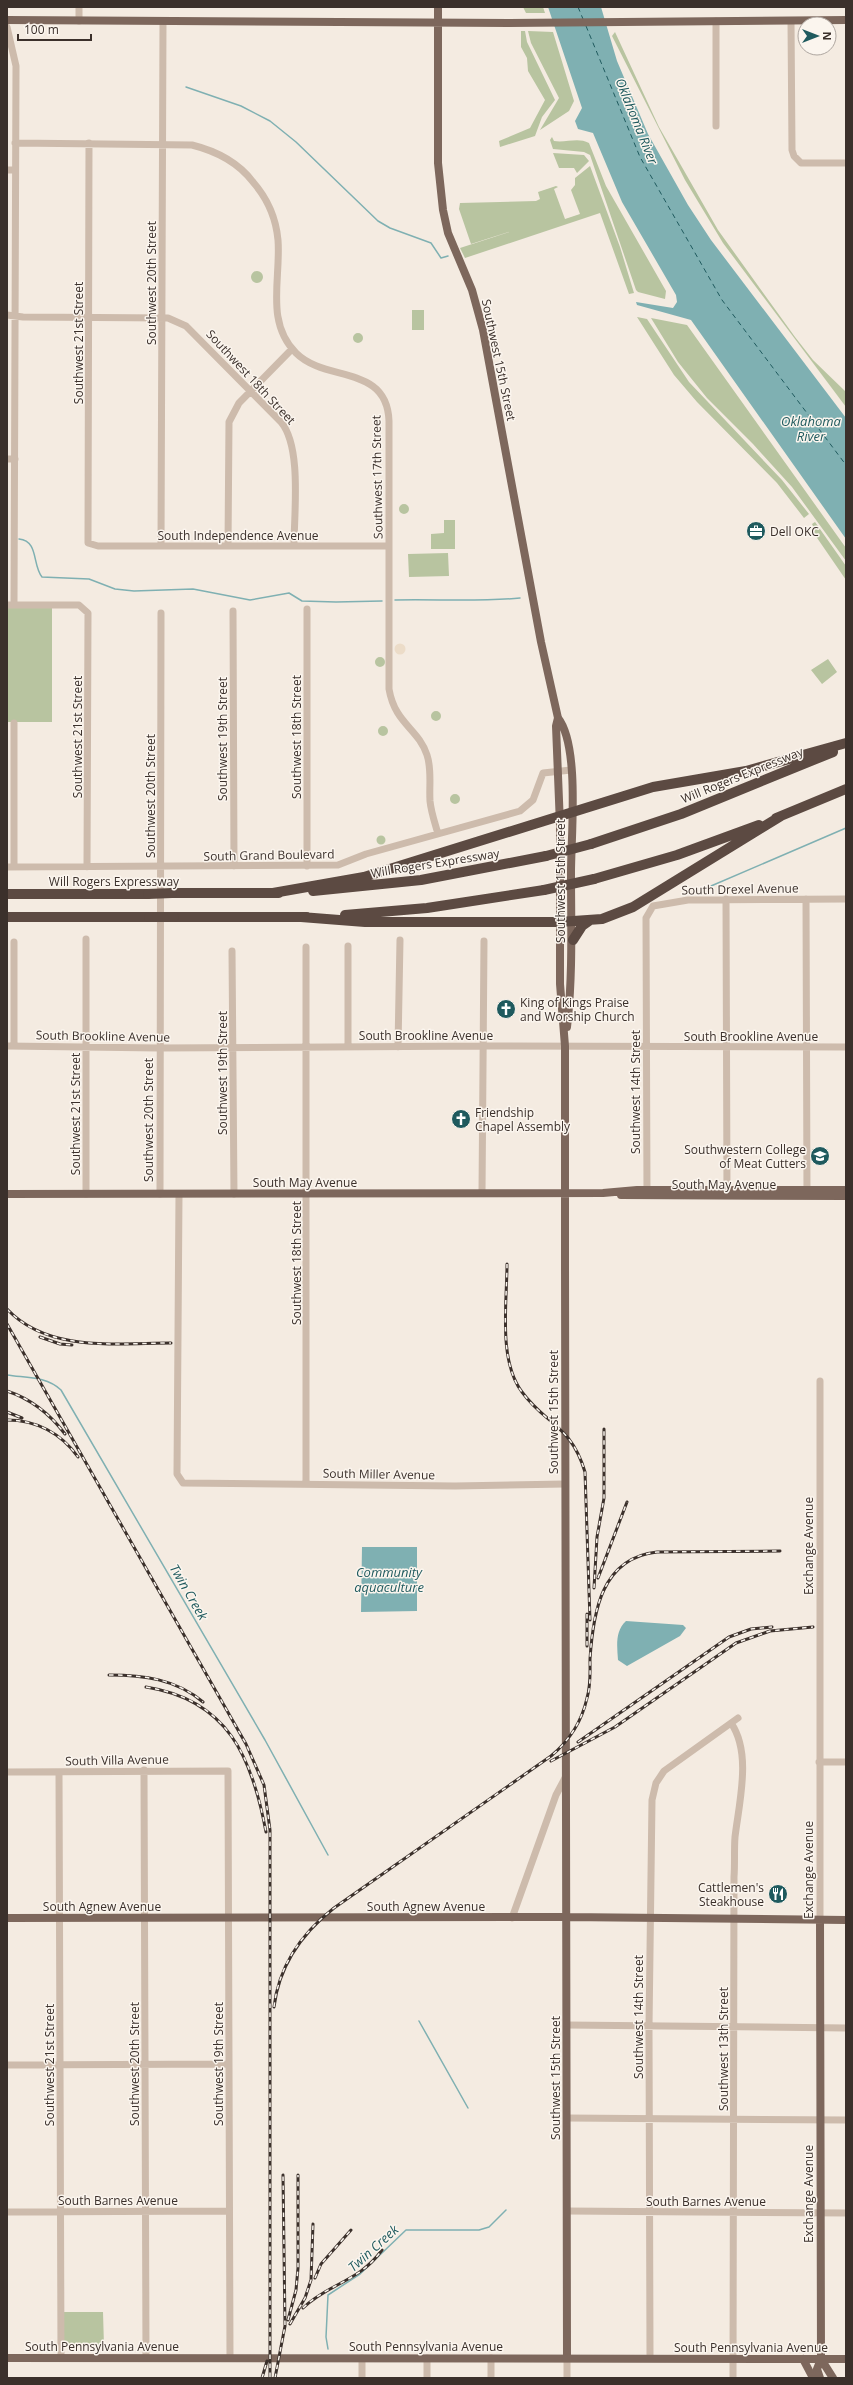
<svg xmlns="http://www.w3.org/2000/svg" width="853" height="2385" viewBox="0 0 853 2385" font-family="'Open Sans',sans-serif">
  <rect width="100%" height="100%" fill="#f4ebe1"/>
  <path fill="#b8c4a0" d="M523 7H543L545 13H526Z
    M521 31H525L527 42 555 100 542 117 535 136 500 147 499 141 530 128 545 100 528 71 527 58 521 47Z
    M528 31 553 32 574 101 569 111 540 130 559 98 531 43Z
    M615 32 659 127 718 230 795 337 813 360 846 392V407L723 243 685 180 612 36Z
    M552 137 554 141C566 143 578 137 589 143L606 186 666 291 665 299 638 292 636 290 590 155 584 152 553 149 550 140Z
    M553 153 584 155 589 161 577 173 574 168H559Z
    M590 166 620 247 634 293 629 294 600 213 465 258 460 248 515 230 471 244 459 209 460 203 536 201 540 199 538 192 556 186 558 187 554 189 565 219 580 214 571 190 575 185V178Z
    M251 277a6 6 0 1 1 12 0a6 6 0 1 1-12 0Z
    M412 310H424V330H412Z
    M637 317 647 319 689 382 782 480 809 514 804 518 777 483 697 402 674 375Z
    M651 318 687 325 846 548V561L792 487 753 444 707 398 678 362Z
    M353 338a5 5 0 1 1 10 0a5 5 0 1 1-10 0Z
    M399 509a5 5 0 1 1 10 0a5 5 0 1 1-10 0Z
    M444 520H455V549H431V534L444 533Z
    M815 522 846 566V580L813 532 815 530 812 524Z
    M448 553 449 576 409 577 408 554Z
    M7 608H52V722H7Z
    M375 662a5 5 0 1 1 10 0a5 5 0 1 1-10 0Z
    M828 659 837 672 822 684 811 670Z
    M431 716a5 5 0 1 1 10 0a5 5 0 1 1-10 0Z
    M378 731a5 5 0 1 1 10 0a5 5 0 1 1-10 0Z
    M450 799a5 5 0 1 1 10 0a5 5 0 1 1-10 0Z
    M376.5 840a4.5 4.5 0 1 1 9 0a4.5 4.5 0 1 1-9 0Z
    M64 2312H103L104 2346 64 2345Z"/>
  <path fill="#ecdcc8" d="M394.5 649a5.5 5.5 0 1 1 11 0a5.5 5.5 0 1 1-11 0Z"/>
  <path fill="#7fb0b2" d="M548 7H601L617 61 648 134 688 205 711 240 846 418V539L691 320 637 305 636 302 673 308 677 302 676 295 622 202 593 133 578 129 575 121 582 108Z
    M362 1547H417V1611L361 1612Z
    M626 1621 683 1625 686 1628 680 1636 627 1666 618 1660C617 1646 615 1631 626 1621Z"/>
  <g fill="none" stroke-linecap="round" stroke-linejoin="round">
    <path stroke="#7fb0b2" stroke-width="1.5" d="M186 87 241 106 270 121 296 142 378 221 390 228 431 243 441 258 448 256
      M19 539C39 541 32 565 42 577L89 579 115 589 134 591 193 589 250 600 289 593 302 601 336 602 382 601
      M395 600C437 599 479 602 520 598
      M711 886 846 828
      M7 1375C26 1378 46 1376 61 1390L265 1740 328 1855
      M419 2021 468 2108
      M328 2349 326 2337 328 2295 360 2274 406 2230H479L489 2227 506 2210"/>
    <path stroke="#1f5a5e" stroke-width="1" stroke-dasharray="5 4" stroke-linecap="butt" d="M578 7 583 19
      M586 26 640 157 722 300 846 465"/>
    <path stroke="#cdbbac" stroke-width="7" d="M79 21V7
      M791 21 792 150 794 156 801 163H846
      M7 27 16 66 14 605
      M716 126V21
      M15 143 192 145C216 151 238 162 253 182 267 198 276 218 278 240 281 279 265 322 296 353 326 383 387 364 389 421V689C395 724 418 728 427 755 432 770 429 785 430 801 431 812 435 823 438 834
      M89 143 88 543 98 546H389
      M7 170H15
      M7 315 23 317 168 318 186 326 281 422C302 447 294 513 294 546
      M7 459H15
      M161 546 163 21
      M228 546 229 422 239 403 292 349
      M7 605H79L88 613 87 867
      M307 609V866
      M233 611 234 866
      M14 723V867
      M7 867 338 865 366 854 520 811 533 800 543 773 571 770
      M726 899 727 1195
      M806 899 807 1195
      M86 939V1194
      M14 942V1046
      M232 951 234 1194
      M7 1046 159 1048 482 1046 846 1047
      M348 1046V946
      M398 1047 400 940
      M482 1193 484 941
      M160 1194 161 613
      M179 1194 177 1474 183 1483 455 1486 565 1484
      M647 1194 646 918 653 906 688 900 846 899
      M306 1483V947
      M731 1723C752 1753 739 1803 735 1837 734 1850 735 1864 734 1877L733 2378
      M819 1762H846
      M144 1770 146 2358
      M7 1772 228 1771 230 2358
      M59 1772 61 2358
      M512 1918 556 1795 565 1778
      M820 1920V1381
      M567 2025 846 2028
      M7 2065 228 2064
      M567 2118 846 2120
      M567 2211 846 2213
      M7 2212 229 2211
      M362 2358V2378
      M427 2358V2378
      M491 2358V2378
      M650 2358 649 2026 652 1800 656 1783 664 1771 738 1718
      M567 2378V2358"/>
    <path stroke="#7d675c" stroke-width="8" d="M438 7V163L443 210 448 233 472 290 483 330 541 642 558 718C580 746 571 836 571 872 571 924 573 975 567 1027
      M7 20 509 23 846 20
      M558 718 556 726 560 825V984L565 1046V1265L567 2358
      M7 1194 603 1193 637 1190H846
      M621 1195 846 1196
      M7 1918 566 1917 846 1920
      M7 2358 846 2359
      M803 2359 813 2378
      M821 2359 833 2378
      M820 2378 817 2369 821 2359 820 1920"/>
    <path stroke="#5c4a42" stroke-width="10" d="M776 818 846 789
      M591 844 681 814 833 752
      M594 879 677 855 759 825
      M313 891 421 880 546 856
      M172 893H279
      M273 893 364 877 653 787 746 771 846 743
      M7 894H148
      M345 915 427 908 544 890
      M7 917H149
      M174 917H307
      M301 917 365 922H559L602 919 633 907 781 816
      M573 940 582 926 589 921"/>
    <defs>
      <path id="rail" d="M507 1264C507 1303 498 1360 522 1392 546 1425 571 1425 585 1472L590 1620
        M7 1309C48 1353 118 1343 171 1343
        M7 1324 246 1744 264 1785 270 1830V2378
        M40 1337 60 1344 72 1345
        M7 1391C31 1399 50 1414 65 1434
        M7 1412 22 1418
        M7 1420C36 1420 61 1433 78 1457
        M598 1578 627 1502
        M594 1588 597 1537 604 1498V1429
        M587 1614V1646
        M109 1675C143 1675 176 1679 203 1702
        M146 1687C228 1700 252 1757 266 1832
        M578 1742 729 1637 751 1629 772 1627
        M551 1761 615 1727 736 1643 770 1631 813 1627
        M274 2007C279 1965 301 1934 334 1908L551 1756C569 1741 582 1721 587 1698 591 1685 590 1672 590 1659 593 1613 601 1558 657 1552L780 1551
        M315 2278 321 2264 351 2230
        M303 2308C329 2283 359 2282 382 2250
        M288 2320 296 2290 298 2268V2175
        M290 2324 305 2298 311 2280 313 2224
        M262 2378 267 2361
        M275 2378 285 2326 283 2175"/>
    </defs>
    <use href="#rail" stroke="#3b302b" stroke-width="3"/>
    <use href="#rail" stroke="#fbf5ee" stroke-width="1.5" stroke-dasharray="4.5" stroke-linecap="butt"/>
    <path stroke="#5c4a42" stroke-width="10" d="M546 856 591 844
      M544 890 594 879
      M148 894 172 893
      M149 917H174"/>
  </g>
  <defs>
    <symbol id="office-disc" viewBox="-11 -11 22 22"><circle r="9.5" fill="#1f5a5e" stroke="#fbf5ee"/><path d="M-6-3h4V-5.5h4V-3h4V5H-6ZM-1-4.5V-3h2v-1.5ZM-6 0V1H6V0Z" fill="#fff"/></symbol>
    <symbol id="church-disc" viewBox="-11 -11 22 22"><circle r="9.5" fill="#1f5a5e" stroke="#fbf5ee"/><path d="M-1.2-6h2.4v3.5h3.3v2.4h-3.3V6h-2.4V-.1h-3.3v-2.4h3.3Z" fill="#fff"/></symbol>
    <symbol id="school-disc" viewBox="-11 -11 22 22"><circle r="9.5" fill="#1f5a5e" stroke="#fbf5ee"/><path d="M0-5L7-2L0 1L-7-2ZM-4 1L0 2.5L4 1V4Q0 6-4 4Z" fill="#fff"/></symbol>
    <symbol id="restaurant-disc" viewBox="-11 -11 22 22"><circle r="9.5" fill="#1f5a5e" stroke="#fbf5ee"/><path d="M-5-6h1v4h1v-4h1v4h1v-4h1v5L-1.5 .5V6h-2V.5L-5-1ZM5-6V6H3V1.5H1.5Q1.5-4 5-6Z" fill="#fff"/></symbol>
  </defs>
  <g fill-rule="evenodd">
    <use href="#office-disc" x="745" y="520" width="22" height="22"/>
    <use href="#church-disc" x="495" y="998" width="22" height="22"/>
    <use href="#church-disc" x="450" y="1108" width="22" height="22"/>
    <use href="#school-disc" x="809" y="1145" width="22" height="22"/>
    <use href="#restaurant-disc" x="767" y="1883" width="22" height="22"/>
  </g>
  <g text-anchor="middle" dominant-baseline="central" stroke-width="3" stroke-linejoin="round" paint-order="stroke">
    <g font-size="12" fill="#3b302b" stroke="#fbf5ee">
      <text transform="translate(151 283) rotate(-90)">Southwest 20th Street</text>
      <text transform="translate(78 343) rotate(-90)">Southwest 21st Street</text>
      <text transform="translate(499 360) rotate(78)">Southwest 15th Street</text>
      <text transform="translate(251 377) rotate(47)">Southwest 18th Street</text>
      <text transform="translate(377 477) rotate(-91)">Southwest 17th Street</text>
      <text x="238" y="535">South Independence Avenue</text>
      <text transform="translate(77 737) rotate(-90)">Southwest 21st Street</text>
      <text transform="translate(296 737) rotate(-90)">Southwest 18th Street</text>
      <text transform="translate(222 739) rotate(-90)">Southwest 19th Street</text>
      <text transform="translate(742 775) rotate(-22)">Will Rogers Expressway</text>
      <text transform="translate(150 796) rotate(-90)">Southwest 20th Street</text>
      <text transform="translate(269 855) rotate(-1)">South Grand Boulevard</text>
      <text transform="translate(435 863) rotate(-9)">Will Rogers Expressway</text>
      <text x="114" y="881">Will Rogers Expressway</text>
      <text transform="translate(560 881) rotate(-90)">Southwest 15th Street</text>
      <text transform="translate(740 889) rotate(-1)">South Drexel Avenue</text>
      <text x="426" y="1035">South Brookline Avenue</text>
      <text transform="translate(103 1036) rotate(1)">South Brookline Avenue</text>
      <text x="751" y="1036">South Brookline Avenue</text>
      <text transform="translate(222 1073) rotate(-90)">Southwest 19th Street</text>
      <text transform="translate(635 1092) rotate(-90)">Southwest 14th Street</text>
      <text transform="translate(75 1114) rotate(-90)">Southwest 21st Street</text>
      <text transform="translate(148 1120) rotate(-90)">Southwest 20th Street</text>
      <text x="305" y="1182">South May Avenue</text>
      <text x="724" y="1184">South May Avenue</text>
      <text transform="translate(296 1263) rotate(-90)">Southwest 18th Street</text>
      <text transform="translate(553 1412) rotate(-90)">Southwest 15th Street</text>
      <text transform="translate(379 1474) rotate(1)">South Miller Avenue</text>
      <text transform="translate(808 1546) rotate(-90)">Exchange Avenue</text>
      <text transform="translate(117 1760) rotate(-1)">South Villa Avenue</text>
      <text transform="translate(808 1870) rotate(-90)">Exchange Avenue</text>
      <text x="102" y="1906">South Agnew Avenue</text>
      <text x="426" y="1906">South Agnew Avenue</text>
      <text transform="translate(638 2017) rotate(-90)">Southwest 14th Street</text>
      <text transform="translate(723 2049) rotate(-90)">Southwest 13th Street</text>
      <text transform="translate(134 2064) rotate(-90)">Southwest 20th Street</text>
      <text transform="translate(218 2064) rotate(-90)">Southwest 19th Street</text>
      <text transform="translate(49 2065) rotate(-90)">Southwest 21st Street</text>
      <text transform="translate(555 2078) rotate(-90)">Southwest 15th Street</text>
      <text transform="translate(808 2194) rotate(-90)">Exchange Avenue</text>
      <text x="118" y="2200">South Barnes Avenue</text>
      <text x="706" y="2201">South Barnes Avenue</text>
      <text x="102" y="2346">South Pennsylvania Avenue</text>
      <text x="426" y="2346">South Pennsylvania Avenue</text>
      <text x="751" y="2347">South Pennsylvania Avenue</text>
    </g>
    <g font-size="12" fill="#3b302b" stroke="#fbf5ee" text-anchor="start">
      <text x="770" y="531">Dell OKC</text>
      <text x="520" y="1002">King of Kings Praise<tspan x="520" dy="14">and Worship Church</tspan></text>
      <text x="475" y="1112">Friendship<tspan x="475" dy="14">Chapel Assembly</tspan></text>
      <text x="806" y="1149" text-anchor="end">Southwestern College<tspan x="806" dy="14">of Meat Cutters</tspan></text>
      <text x="764" y="1887" text-anchor="end">Cattlemen's<tspan x="764" dy="14">Steakhouse</tspan></text>
    </g>
    <g font-size="13" font-style="italic" fill="#1f5a5e" stroke="#fbf5ee">
      <text transform="translate(637 121) rotate(68)">Oklahoma River</text>
      <text x="811" y="421">Oklahoma<tspan x="811" dy="15">River</tspan></text>
      <text x="389" y="1572">Community<tspan x="389" dy="15">aquaculture</tspan></text>
      <text transform="translate(189 1592) rotate(60)">Twin Creek</text>
      <text transform="translate(373 2248) rotate(-42)">Twin Creek</text>
    </g>
  </g>
  <rect width="853" height="2385" fill="none" stroke="#3b302b" stroke-width="16"/>
  <g transform="translate(817 36) rotate(90)"><circle r="19" fill="#fbf5ee" stroke="#aea6a0"/>
  <path d="M0-3L7 15L0 10L-7 15Z" fill="#1f5a5e"/>
  <text y="-6" font-size="11" font-weight="bold" text-anchor="middle" fill="#3b302b">N</text>
  </g>
  <path d="M18 34v6h73v-6" fill="none" stroke="#3b302b" stroke-width="2"/>
  <text x="24" y="34" font-size="12" fill="#3b302b" stroke="#fbf5ee" stroke-width="3" paint-order="stroke">100 m</text>
</svg>
